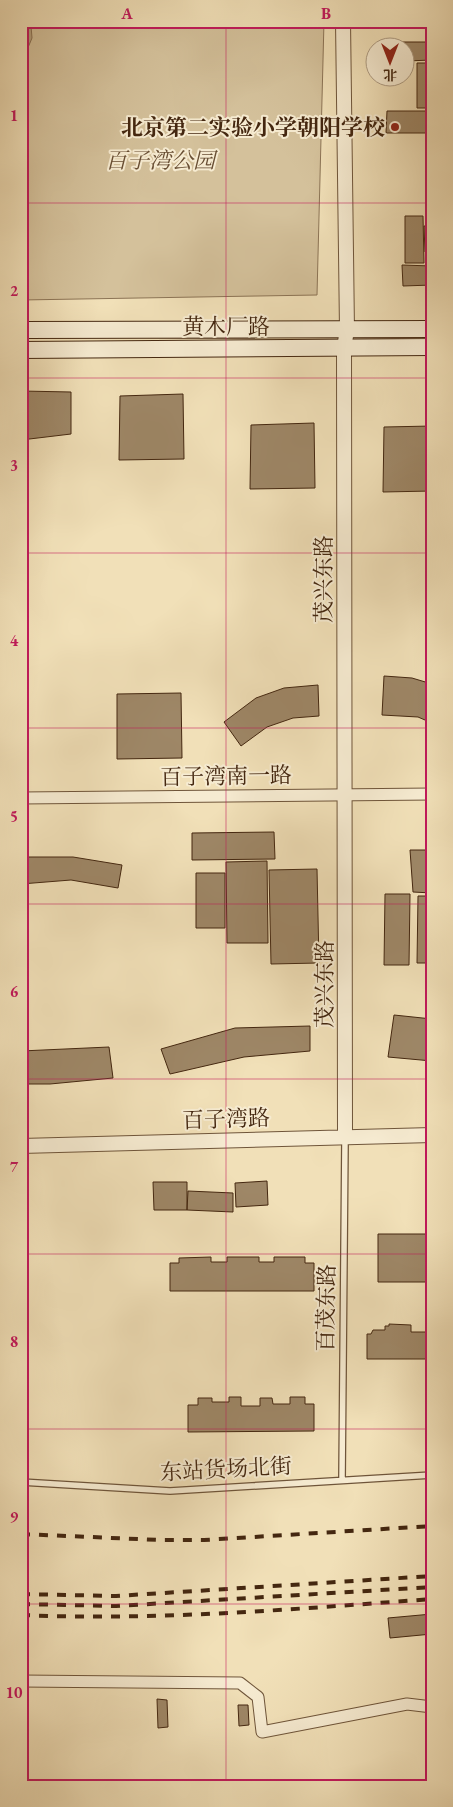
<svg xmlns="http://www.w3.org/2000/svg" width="453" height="1807" viewBox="0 0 453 1807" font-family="'EB Garamond','Noto Serif SC',serif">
  <rect width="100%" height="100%" fill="#f1e0b8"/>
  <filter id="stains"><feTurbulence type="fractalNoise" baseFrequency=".004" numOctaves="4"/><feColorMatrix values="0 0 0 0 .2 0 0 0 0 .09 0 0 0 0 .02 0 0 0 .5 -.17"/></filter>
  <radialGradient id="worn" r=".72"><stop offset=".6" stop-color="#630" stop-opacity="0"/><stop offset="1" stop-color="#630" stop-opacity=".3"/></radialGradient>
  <path fill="#d4c19b" stroke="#8c7456" d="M21 21H324L317 295 21 300Z"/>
  <path fill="#b6a17f" stroke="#887053" d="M21 21H36L31 26 32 38 27 50H21Z"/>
  <path fill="#9e8767" stroke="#442710" d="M389 42H432V60L406 61V48H389Z
    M417 63H432V108H417Z
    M387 111H432V133H386Z
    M405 216H423L424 263H405Z
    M424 226H432V252H425Z
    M402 265 432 266V285L403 286Z
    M21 391 71 392V434L21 440Z
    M183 394 184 459 119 460 120 396Z
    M314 423 315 488 250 489 251 425Z
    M432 426V491L383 492 384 427Z
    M21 675 23 715H21Z
    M384 676 412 678 432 684V723L418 717 382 715Z
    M318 685 319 716 293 718 267 727 241 746 224 722 256 698 284 688Z
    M181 693 182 758 117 759V694Z
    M274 832 275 859 192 860V833Z
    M410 850H432V893L413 892Z
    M21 857H73L122 865 118 888 71 880 21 884Z
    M267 861 268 943H227L226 862Z
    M317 869 319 963 271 964 269 870Z
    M196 873H225V928H196Z
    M385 894H410L409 965H384Z
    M418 896H432V963H417Z
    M394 1015 432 1019V1061L388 1057Z
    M310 1026V1051L244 1057 170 1074 161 1049 235 1028Z
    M109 1047 113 1078 50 1084H21V1051Z
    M267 1181 268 1205 236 1207 235 1183Z
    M153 1182H187V1210H154Z
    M188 1191 233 1193V1212L187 1210Z
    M378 1234H432V1282H378Z
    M211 1257V1262H227V1257H259V1262H274V1257H305V1263H314V1291H170V1263H179V1258Z
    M389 1324 411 1325V1332H430V1326H432V1359H367V1334H371L373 1330H385V1326H389Z
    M229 1397H241V1406H260V1398H272L273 1404H290V1397H305V1404H314V1431L188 1432V1405H198V1398H212V1402H229Z
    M432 1614V1634L390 1638 388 1618Z
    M157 1699 167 1700 168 1727 158 1728Z
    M238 1705H248L249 1725 239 1726Z"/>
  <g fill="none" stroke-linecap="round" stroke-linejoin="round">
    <defs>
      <path id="service" d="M342 1480 345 1139
        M21 1482 170 1491 432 1475"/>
      <path id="minor" d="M21 798 432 794
        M21 1681 240 1683 258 1697 262 1732 407 1704 432 1707"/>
      <path id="tertiary" d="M343 21 347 330 344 348 345 1137
        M21 1146 432 1135"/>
      <path id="secondary" d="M21 330 432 329
        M21 350 432 347"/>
    </defs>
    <use href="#service" stroke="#6f553a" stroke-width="8"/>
    <use href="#minor" stroke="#6f553a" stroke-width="13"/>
    <use href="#tertiary" stroke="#6f553a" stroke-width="16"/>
    <use href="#secondary" stroke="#442710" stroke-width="18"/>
    <use href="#service" stroke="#f6ebd1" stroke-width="5.5"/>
    <use href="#minor" stroke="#f6ebd1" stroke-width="11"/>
    <use href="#tertiary" stroke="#f6ebd1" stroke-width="14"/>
    <use href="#secondary" stroke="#f6ebd1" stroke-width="16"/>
    <path stroke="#442710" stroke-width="4" stroke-dasharray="9 9" stroke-linecap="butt" d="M21 1534 160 1540H204L432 1526
      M21 1594 116 1596 432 1576
      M21 1604 116 1606 432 1587
      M21 1615C159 1621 295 1609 432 1599"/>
  </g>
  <path fill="none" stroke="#c2185b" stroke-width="1" stroke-opacity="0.55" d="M226 21V1786M21 203H432M21 378H432M21 553H432M21 728H432M21 904H432M21 1079H432M21 1254H432M21 1429H432M21 1604H432"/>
  <circle fill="#8f2418" stroke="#f6ebd1" stroke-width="2" cx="395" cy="127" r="5"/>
  <g text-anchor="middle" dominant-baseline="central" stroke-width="4" stroke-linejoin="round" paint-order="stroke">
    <g font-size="22" font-weight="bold" fill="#442710" stroke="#f6ebd1" text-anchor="end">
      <text x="385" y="127">北京第二实验小学朝阳学校</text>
    </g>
    <g font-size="22" font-style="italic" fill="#684e33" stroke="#f6ebd1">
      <text x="160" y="160">百子湾公园</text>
    </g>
    <g font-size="22" fill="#442710" stroke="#f6ebd1">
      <text x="226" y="326">黄木厂路</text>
      <text transform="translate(323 579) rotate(-90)">茂兴东路</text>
      <text transform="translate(226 776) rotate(-1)">百子湾南一路</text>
      <text transform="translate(324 984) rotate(-90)">茂兴东路</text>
      <text transform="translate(226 1119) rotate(-2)">百子湾路</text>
      <text transform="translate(326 1308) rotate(-89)">百茂东路</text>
      <text transform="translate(226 1469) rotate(-3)">东站货场北街</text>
    </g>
  </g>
  <rect width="453" height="1807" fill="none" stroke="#f1e0b8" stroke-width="55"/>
  <g transform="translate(390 62) rotate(180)"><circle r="24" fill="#f6ebd1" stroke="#af9d84"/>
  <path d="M0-4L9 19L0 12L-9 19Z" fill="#8f2418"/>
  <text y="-8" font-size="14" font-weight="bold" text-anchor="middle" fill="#442710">北</text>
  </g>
  <rect x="28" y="28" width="398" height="1752" fill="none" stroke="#c2185b" stroke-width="2"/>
  <g font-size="16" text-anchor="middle" font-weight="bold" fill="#c2185b">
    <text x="127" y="19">A</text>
    <text x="326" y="19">B</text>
    <text x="14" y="121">1</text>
    <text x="14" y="296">2</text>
    <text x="14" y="471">3</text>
    <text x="14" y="646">4</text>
    <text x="14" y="822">5</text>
    <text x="14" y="997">6</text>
    <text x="14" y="1172">7</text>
    <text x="14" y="1347">8</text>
    <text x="14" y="1522">9</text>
    <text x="14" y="1698">10</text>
  </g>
  <rect width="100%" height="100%" filter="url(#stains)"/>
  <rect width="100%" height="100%" fill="url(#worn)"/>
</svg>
